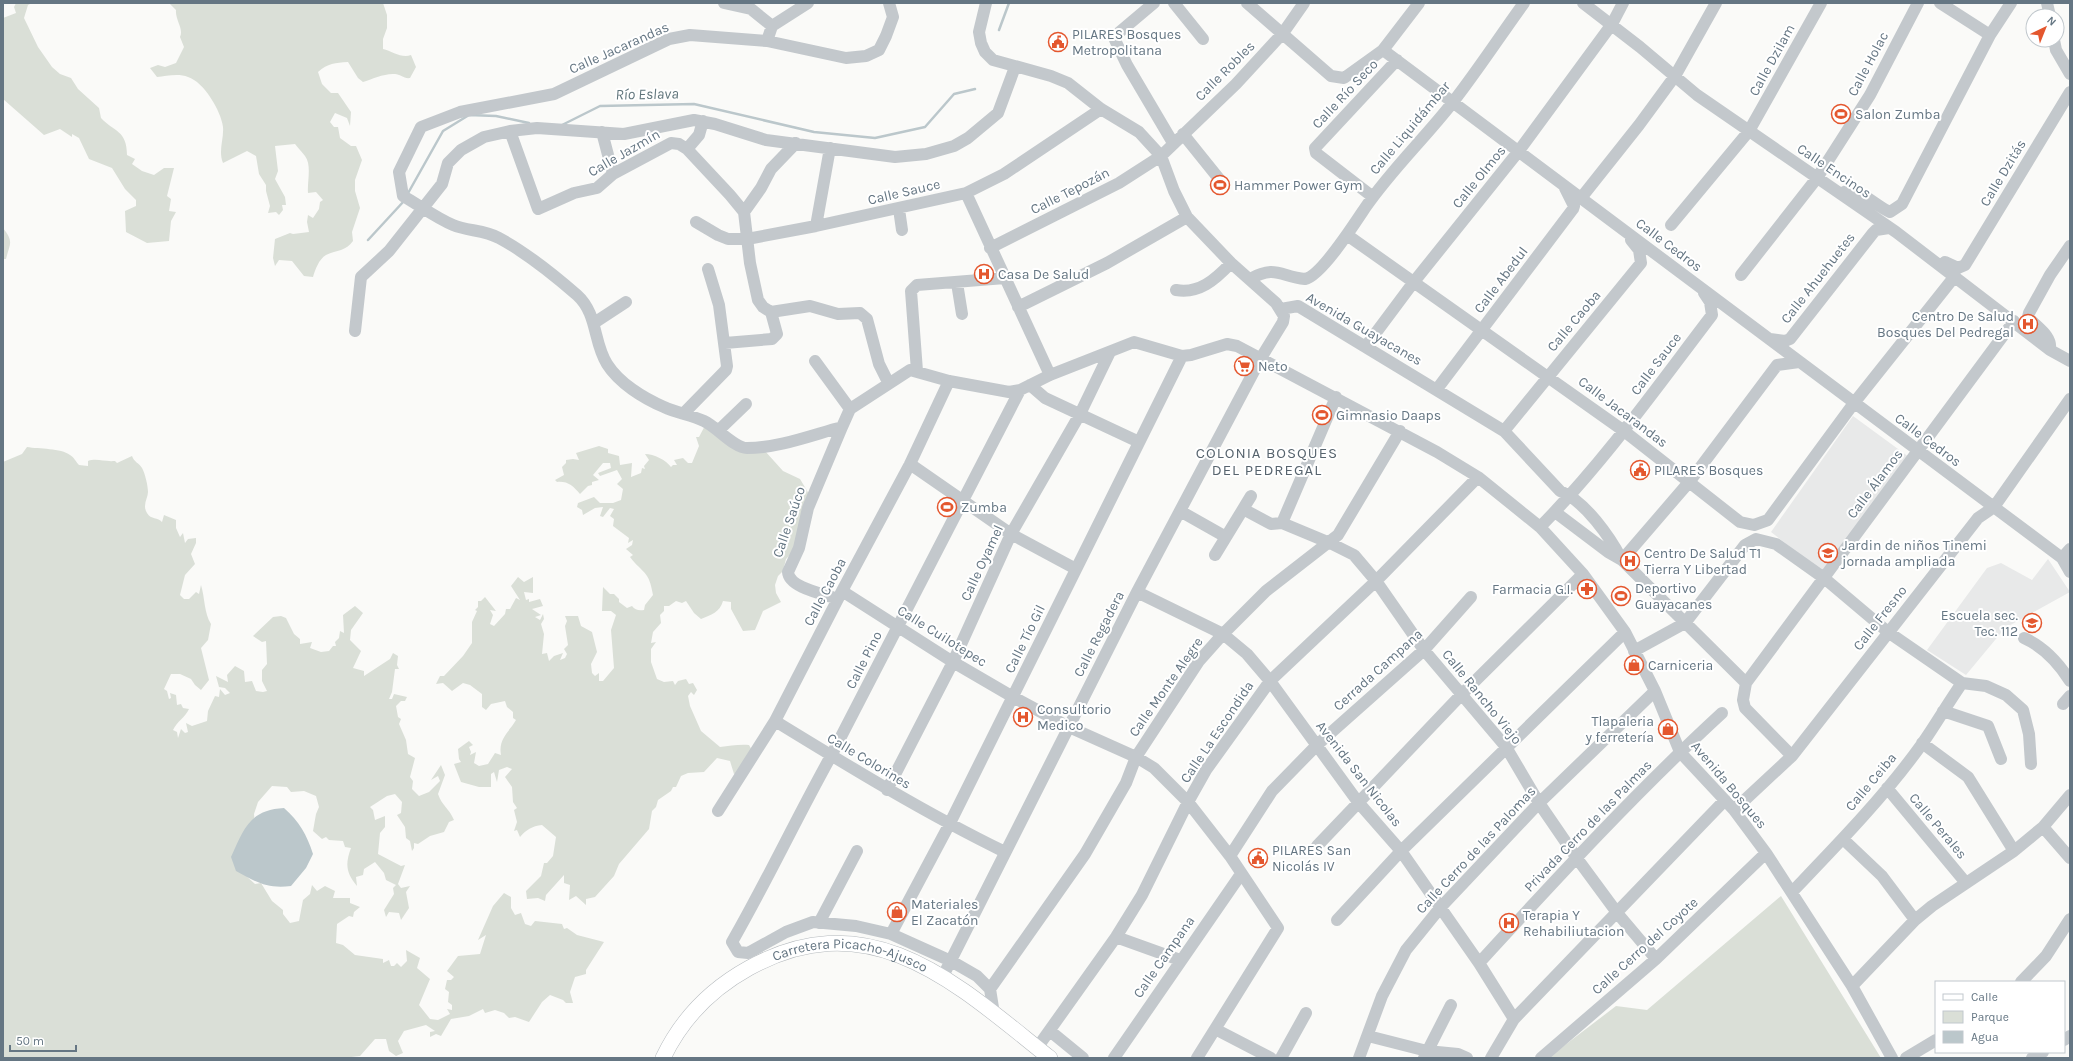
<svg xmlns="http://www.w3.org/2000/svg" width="2073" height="1061" viewBox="0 0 2073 1061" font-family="Karla,sans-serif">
  <rect width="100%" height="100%" fill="#fafaf8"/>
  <path fill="#e8e9e9" d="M1853 416 1909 457 1822 572 1771 532Z
    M2048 559 2070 592 2005 628 1966 675 1927 650 1987 568 2001 563 2032 580Z"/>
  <path fill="#dadfd7" d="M16 3H32L28 5 24 18 38 47 52 67 60 74 71 78 78 89 99 108 101 118C114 132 127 130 127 155L135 159 132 164 142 171 154 175 164 168H174L167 196 171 199 169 211 176 212 171 221 169 241 147 243 126 232 125 211 136 206V200L125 189 112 168 89 159 79 138 72 134V137L60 129 44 135 3 99V18L16 13 14 7Z
    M169 3H383L387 15V28L383 39V49C392 51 402 59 411 55L416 67 410 78C404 79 400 74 395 74 385 73 372 79 363 82L358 78 348 62C335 63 328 63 318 72L322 84 331 93H338L351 112 350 126 347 118 335 113 330 122 334 127H338L340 138 351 146H356L362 160 355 180V191L360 208 352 232 353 241C346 251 337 250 326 255 319 259 315 270 313 277L304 276 292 261 279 260 275 266 273 258 275 239 290 233 293 234 309 232 307 222 308 215 313 218 319 209 320 202 323 200 316 192 308 193C307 182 312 165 305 156 302 152 298 148 295 144L275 146 278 171 275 179 285 197 286 205H282L283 210 279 215 276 212 268 213 270 206 266 191V185L259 174 256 156 247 151 223 163C218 150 224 140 223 127 221 111 204 82 188 77 179 73 166 76 157 77L150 68 158 65 165 67 176 63 184 47 180 37C184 29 175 20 176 10Z
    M3 228C14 242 10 243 6 259H3Z
    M708 420 719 423 728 438 765 451 783 471 800 479 809 494 794 551 786 559 783 571 778 576 775 585 776 593 781 602 763 611 755 630 743 631 731 609V602L723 601C720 612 711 615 701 619L694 613 686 601 682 603 676 601 669 606H664V611L660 615 661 623 653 632 651 643 656 642 651 649V662L657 679 664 682 673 681 675 685 678 681 686 679 689 684 693 683 697 690 694 695 691 692 688 696 690 706 701 731 720 747C730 746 739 744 749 745L753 752 747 771 734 774 730 761 717 758 704 772 688 773 681 776 676 787H673L671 791 658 800 656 807 652 811 649 829 619 864 614 876 595 897 586 899V905L576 896 569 900 570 885 564 883V875L546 895 545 901 538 898 527 899 526 891 541 876 544 863H547L553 856 556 837 542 825C532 826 526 830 520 837L517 830 514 831 517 822 514 810 517 808 513 802 512 787 505 777 512 769 507 767 499 770 497 782 494 772 491 774V787H479L461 782 454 764 461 762 459 759 458 749 469 741 473 745 469 747 471 752 470 755 476 752 474 763 479 766 488 764 495 753 501 755C498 739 509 732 516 720L513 718V712L507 707 505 701 491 704 486 710 482 707V694L470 685 463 683 452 691 443 683 436 684 440 676H444L463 656 472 643V622L477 611 475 610 478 607V601H481L485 597 496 611 490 610 493 615 490 624 494 626 505 614 506 609H510L516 598 520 600 511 586 518 577 524 582 533 577V593L524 592 526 600 529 599V602L540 599 543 606 532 609 541 615 535 617 540 620 543 614 544 619 541 624 544 634 542 654 547 653 549 661 554 656 563 653 560 660 565 658 567 654 564 649 568 645 565 626 567 621 565 616H578L581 626 592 632 597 652 591 664 592 673 595 676 599 673V681H603L614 668 611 630 616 615 611 611H602L603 587 610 594H614L619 599V602L627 608 632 606C635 610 639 611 644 610L645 605 653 595C649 570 643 574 630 557L633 555 626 549 632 545 633 540 628 543 629 538 613 526 614 519 610 516 614 509 610 508 603 517 600 516 603 507 595 508 583 515 582 510 577 507 578 503 594 497 600 503H613L621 500 623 489 617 484 622 479 617 470 600 476 598 473 611 468 610 463H603L593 475 599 480 592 482V485L588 486 580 494C573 486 568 481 557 482L555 480 564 475 562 467 566 463V460L573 459 579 460 576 453 599 446 608 449V453L619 456 620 465 632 463 631 477 641 473 642 468 645 469 644 466 649 460 645 454C654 454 666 460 671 467L673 465H677L674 460 683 458 688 463H692L699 446 696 437H699Z
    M27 447C39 449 61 448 70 455 74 457 76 462 79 465L88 466V461C97 458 104 462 115 461L117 463 132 456C134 462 139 463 142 468 145 473 148 486 148 492 148 498 142 505 147 513 151 520 158 517 162 522L164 515 176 520V528L180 537 183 533 185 543 188 539 196 538V543L191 554 195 564 185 575 180 595 184 599H189L196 592 199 594 201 585C205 598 204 613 211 624L208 640 201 648 209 680 201 690 195 685 191 679 180 674H171L164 689 167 691 169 699 171 698 170 693 176 695 177 705 181 704 183 708 189 709C185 718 177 721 173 730L177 732 178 738 181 729 185 733 188 732 186 723 192 726 207 721 208 711 215 696 219 697 220 689 225 695 230 693 225 688 219 687 216 676 228 682 227 675 235 666 244 671 245 682 252 681 256 691 263 692 267 691 262 681V670L267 664 266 641 262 642 253 636 273 617 281 616 286 618 294 634 300 639V644L312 642 310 648 321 652 329 651 333 646H336L335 642 339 638 340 631 344 633 343 615 355 606 363 613 351 630 350 640 361 651 353 668 364 671V676L390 659 393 653 398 656 397 665 399 669H395L392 692 389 699H392L394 694 407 697 405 701H401L396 706 398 717 401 719 399 724 406 740 408 754 415 758 410 777 413 781 412 789 419 796 429 792 440 781 438 776 431 780 441 765 445 775 438 794C442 806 449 808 454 820L449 822 444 832 430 836 418 844 414 843V848L412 851 410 841 406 838 405 827 397 815 401 813 402 802 395 794 387 796 370 807 373 810 375 820 385 816V827L380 833 378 854 401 866 405 865 398 884 401 888 410 886 406 892 409 908 401 920 399 913 389 912 386 917 384 910 394 894 393 888 396 885 386 880 384 873 375 862 364 869 363 875 356 877 357 886C346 873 345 864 351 848L345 847 343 841 329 840 326 837 322 839 313 831 316 814 319 807 316 796 304 791 291 792 287 787 272 786 258 802 254 814 255 825 244 874 255 884 261 883 272 901 283 910V914L290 923 299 921 303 900 310 894 312 885 317 891 325 886 335 891 333 898H350V903L360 907 354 912 353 917 349 916 337 924 336 943 343 945 355 955 383 959V963L389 960 391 966H394L397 963 401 967 407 961 406 950 420 958 417 968 430 979 419 1005 430 1019 438 1020 450 1014 447 1009 452 1010V1005L448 1002 449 992 445 989 447 980H451L454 977 447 971 458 956 480 954 486 935 478 940 493 906 504 893 511 897V908L515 915 521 913 525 924 531 926 535 921 562 924 564 929 567 928 577 935 604 942 586 970V974L575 977 570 992 573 1003H566L563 1000 550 995 542 1002 529 1022 515 1017 509 1018 504 1013 495 1010 485 1013 483 1009 469 1016 451 1019 441 1036 436 1034 430 1037V1032L435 1031 426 1025 404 1031 398 1041 403 1053 396 1056 389 1051 386 1039H375L360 1056 343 1058H3V462L22 454Z
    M1781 896 1881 1058H1548L1616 1006 1647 1010Z"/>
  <path fill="#bbc7cb" d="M284 808C299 821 307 835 313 854L306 868 291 886C267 889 256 882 236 871L231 857C244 829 249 810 284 808Z"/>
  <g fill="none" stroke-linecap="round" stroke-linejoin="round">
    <path stroke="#bbc7cb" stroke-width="2.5" d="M999 30 1009 3
      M562 125 600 106 694 104 814 132 875 138 925 127 954 94 975 89
      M407 195 443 131 469 115 496 116 529 123
      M368 240 404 201"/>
    <defs>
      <g id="major">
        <path id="s1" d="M663 1058C682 1018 711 989 749 968 872 900 959 986 1050 1058"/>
      </g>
    </defs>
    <use href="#major" stroke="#b5babe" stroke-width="16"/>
    <path stroke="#c3c8cc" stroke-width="12" d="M724 3 751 9 772 26
      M889 3 893 17 886 36 879 50 866 56 846 58 767 41 690 35 669 39 554 94 460 112 421 127 399 172 403 196C419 205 436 218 453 225 467 231 485 230 499 238 527 253 554 275 577 295 598 314 593 342 607 364 619 383 643 398 664 407 677 413 691 415 704 421 717 427 734 448 747 448 779 448 812 435 842 427L850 409 910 370 949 381 1009 392 1020 390 1050 375 1134 342 1182 356 1191 355 1227 344 1237 346 1437 452 1478 477 1540 527 1583 574 1625 632 1655 691 1680 752 1734 810 1766 853 1852 986 1892 1058
      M1154 3 1116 35 1115 40 1127 65 1173 143
      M1174 3 1203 39
      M1247 3 1331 76 1344 78 1383 50 1419 3
      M1583 3 1640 47 1697 95 1896 232 2050 350 2070 361
      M1940 3 1990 35
      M2047 3 2050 16
      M2054 40 2056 50 2070 74
      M767 41 772 26 808 3
      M1383 50 2062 558 2070 572
      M510 131 538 209 574 193 597 188 613 174 671 143 679 144 687 149 730 195 744 212 750 263 758 300 763 307 771 312 810 306 838 314 860 313 867 319 879 364 888 382
      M602 132 613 174
      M1183 134 1224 185
      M687 149 699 135 703 121
      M966 193 1050 375
      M1841 194C1855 182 1876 207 1890 212L1902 204 1990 35 2011 3
      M1373 197 1316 153 1315 148 1397 60
      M1581 198 1639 125 1675 76 1716 3
      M899 209 902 230
      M744 212 761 188 771 169 796 143
      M696 222 718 235 728 239H747L816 226 966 193 1004 174 1101 109
      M1671 225 1749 131 1821 3
      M816 226 830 148
      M1347 235 1624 431 1740 522 1754 525 1768 520 1854 403 1955 276
      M990 248 1119 183 1161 156 1236 84 1283 33 1304 3
      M1945 262 1958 268 1965 265 2070 92
      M1741 275 1817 178 1870 95 1918 3
      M1250 279C1275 265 1280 276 1305 279 1321 276 1355 223 1365 208 1391 170 1425 138 1453 102 1478 70 1500 36 1524 3
      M957 283 962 314
      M1176 290C1199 294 1215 280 1231 263
      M1018 307 1107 263 1187 217
      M1281 309 1298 306 1504 431 1560 491C1585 501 1610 537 1622 560
      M594 323 626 302
      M355 331 361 277 389 251 442 184 448 163 461 150 484 137 510 131 537 128 624 134 694 120 715 124 766 140 895 157 926 154 954 146 968 138 998 113 1015 67
      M1770 339 1785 341 1790 339 1873 233 1876 230 1889 228
      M725 343 772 339 777 334 771 312
      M1366 346 1413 283 1518 152 1612 24 1623 3
      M2050 349C2052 335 2036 327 2028 317L2029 313 2050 275 2070 246
      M815 361 850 409
      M917 371 911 291 917 285 1005 278
      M1030 385 1045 398 1139 442
      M1437 389 1573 209 1574 206 1565 188
      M684 413 726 370 727 366 719 305 708 269
      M719 430 746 404
      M1504 431 1641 263 1639 250 1631 240
      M910 464 1011 534 1076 569
      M1243 509 1271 524 1282 523 1330 543 1354 555 1376 581 1424 650 1506 747 1539 803 1576 857 1618 914 1656 959
      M1180 511 1226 537
      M1555 512 1608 552 1622 560 1746 683 1743 700 1745 708 1792 756
      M1282 523 1336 397
      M1540 527C1604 462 1657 387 1712 315L1710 302 1704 293
      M1215 555 1251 496
      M2062 558 2070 549
      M1622 560 1690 481 1777 365 1799 362
      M842 591 953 662 1013 697 1069 727 1136 757 1154 768 1188 802 1230 856 1278 928 1197 1058
      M1137 592 1223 634 1247 654 1270 681 1358 802 1401 851 1479 963 1514 1019
      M838 599C824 594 789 588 788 572L799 548 808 508 842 427
      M2024 638C2044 647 2058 662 2070 681
      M1634 651 1685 623 1745 545 1756 539 1776 544 1824 578 1888 632 1962 683 1986 686 2006 695 2023 710 2029 734 2031 764
      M1746 683 2014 321
      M2063 704 2070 696
      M1943 711 1988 726 2001 759
      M775 721C850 767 925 813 1005 852
      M1922 743 1968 777 2014 851
      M1887 788 1966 883
      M887 790 953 662 1011 534 1080 414 1110 352
      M1734 810 1792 756 1978 518 1994 507 2070 399
      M718 811 775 721 842 591 910 464 949 381
      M2043 827 2070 858
      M1843 839 1882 876 1915 920
      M1317 846 1461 695 1583 574
      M1230 856 1272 791 1317 745 1424 650 1471 597
      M1792 892C1837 845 1884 797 1922 744 1936 724 1948 703 1962 683
      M1337 920 1401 851 1625 632
      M819 923 857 851
      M891 934 949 825 1182 356
      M1116 937 1180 960
      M1479 963C1558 877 1636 792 1722 713
      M943 976 1137 592 1261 358 1283 322 1284 316 1276 303 1231 263 1187 217 1174 191 1161 156 1139 132 1101 109 1068 83 1051 76 993 60 985 52 981 43 979 32 986 3
      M2021 982 2046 956 2070 919
      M1852 986 1915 920 1932 906 2014 851 2043 827 2070 795
      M990 989 1085 854 1126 783 1136 757 1199 661 1223 634 1266 591 1338 535 1400 431
      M994 1014 990 989 977 976 951 961 891 934 856 926 813 922 786 932 748 953 738 952 732 942C767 881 797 817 831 756L1020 390
      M1215 1029 1271 1058
      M1050 1031 1083 1058
      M1368 1036 1427 1051 1458 1054 1467 1058
      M2064 1040 2070 1036
      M1037 1048 1116 937 1142 895 1188 802 1206 770 1270 681 1376 581 1478 477
      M1114 1058 1241 874
      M1281 1058 1306 1013
      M1359 1058 1382 996 1406 950 1440 908 1539 803 1655 691
      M1424 1058 1451 1005
      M1491 1058 1514 1019 1725 800
      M1541 1058 1656 959 1766 853
      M1906 1058 1936 1040
      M2032 1058 2043 1052"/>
    <use href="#major" stroke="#fff" stroke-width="15"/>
  </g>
  <defs>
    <symbol id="civic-ring" viewBox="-11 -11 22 22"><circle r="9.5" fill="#fff" stroke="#e4572e" stroke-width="1.5"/><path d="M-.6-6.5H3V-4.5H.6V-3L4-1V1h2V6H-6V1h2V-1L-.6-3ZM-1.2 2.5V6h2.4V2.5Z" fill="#e4572e"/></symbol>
    <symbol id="stadium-ring" viewBox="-11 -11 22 22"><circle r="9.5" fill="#fff" stroke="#e4572e" stroke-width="1.5"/><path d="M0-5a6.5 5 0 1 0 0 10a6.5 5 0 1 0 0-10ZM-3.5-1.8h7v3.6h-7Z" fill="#e4572e"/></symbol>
    <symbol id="hospital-ring" viewBox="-11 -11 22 22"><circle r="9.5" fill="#fff" stroke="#e4572e" stroke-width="1.5"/><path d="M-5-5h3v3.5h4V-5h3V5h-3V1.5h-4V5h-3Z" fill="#e4572e"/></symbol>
    <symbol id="supermarket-ring" viewBox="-11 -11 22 22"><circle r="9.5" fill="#fff" stroke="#e4572e" stroke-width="1.5"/><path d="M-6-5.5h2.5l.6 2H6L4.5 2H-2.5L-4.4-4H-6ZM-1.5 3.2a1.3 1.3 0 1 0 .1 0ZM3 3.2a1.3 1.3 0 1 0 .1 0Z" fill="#e4572e"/></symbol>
    <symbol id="school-ring" viewBox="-11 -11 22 22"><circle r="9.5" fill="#fff" stroke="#e4572e" stroke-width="1.5"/><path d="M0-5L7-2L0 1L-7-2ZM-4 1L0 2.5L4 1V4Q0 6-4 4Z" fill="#e4572e"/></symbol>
    <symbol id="pharmacy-ring" viewBox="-11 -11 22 22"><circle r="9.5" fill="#fff" stroke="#e4572e" stroke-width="1.5"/><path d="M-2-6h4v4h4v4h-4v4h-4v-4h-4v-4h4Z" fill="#e4572e"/></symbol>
    <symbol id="shop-ring" viewBox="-11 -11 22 22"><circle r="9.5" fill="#fff" stroke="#e4572e" stroke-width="1.5"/><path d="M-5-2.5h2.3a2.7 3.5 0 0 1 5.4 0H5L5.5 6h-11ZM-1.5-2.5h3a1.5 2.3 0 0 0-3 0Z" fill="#e4572e"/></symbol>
  </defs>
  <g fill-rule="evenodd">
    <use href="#civic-ring" x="1047" y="31" width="22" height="22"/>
    <use href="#stadium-ring" x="1830" y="103" width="22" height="22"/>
    <use href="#stadium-ring" x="1209" y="174" width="22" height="22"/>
    <use href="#hospital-ring" x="973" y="263" width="22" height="22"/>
    <use href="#hospital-ring" x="2017" y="313" width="22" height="22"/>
    <use href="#supermarket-ring" x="1233" y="355" width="22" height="22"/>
    <use href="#stadium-ring" x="1311" y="404" width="22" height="22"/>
    <use href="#civic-ring" x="1629" y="459" width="22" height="22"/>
    <use href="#stadium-ring" x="936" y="496" width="22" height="22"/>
    <use href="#school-ring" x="1817" y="542" width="22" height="22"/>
    <use href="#hospital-ring" x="1619" y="550" width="22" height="22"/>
    <use href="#pharmacy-ring" x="1576" y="578" width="22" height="22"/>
    <use href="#stadium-ring" x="1610" y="585" width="22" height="22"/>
    <use href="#school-ring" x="2021" y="612" width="22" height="22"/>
    <use href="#shop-ring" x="1623" y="654" width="22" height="22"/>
    <use href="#hospital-ring" x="1012" y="706" width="22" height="22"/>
    <use href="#shop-ring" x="1657" y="718" width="22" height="22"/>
    <use href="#civic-ring" x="1247" y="847" width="22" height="22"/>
    <use href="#shop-ring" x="886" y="901" width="22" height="22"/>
    <use href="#hospital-ring" x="1498" y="912" width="22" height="22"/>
  </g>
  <g text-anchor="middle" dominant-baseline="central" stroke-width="4" stroke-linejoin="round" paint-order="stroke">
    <g font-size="14" fill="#657683" stroke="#fff" text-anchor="start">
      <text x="1072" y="34">PILARES Bosques<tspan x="1072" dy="16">Metropolitana</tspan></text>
      <text x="1855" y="114">Salon Zumba</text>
      <text x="1234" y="185">Hammer Power Gym</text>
      <text x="998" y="274">Casa De Salud</text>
      <text x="2014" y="316" text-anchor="end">Centro De Salud<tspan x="2014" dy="16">Bosques Del Pedregal</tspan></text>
      <text x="1258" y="366">Neto</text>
      <text x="1336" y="415">Gimnasio Daaps</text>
      <text x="1654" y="470">PILARES Bosques</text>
      <text x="961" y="507">Zumba</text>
      <text x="1842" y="545">Jardin de niños Tinemi<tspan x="1842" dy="16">jornada ampliada</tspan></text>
      <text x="1644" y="553">Centro De Salud T1<tspan x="1644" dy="16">Tierra Y Libertad</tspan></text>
      <text x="1635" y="588">Deportivo<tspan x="1635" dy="16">Guayacanes</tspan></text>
      <text x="1573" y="589" text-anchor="end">Farmacia G.I.</text>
      <text x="2018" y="615" text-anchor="end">Escuela sec.<tspan x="2018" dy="16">Tec. 112</tspan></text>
      <text x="1648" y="665">Carniceria</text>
      <text x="1037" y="709">Consultorio<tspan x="1037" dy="16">Medico</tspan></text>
      <text x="1654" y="721" text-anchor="end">Tlapaleria<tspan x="1654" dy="16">y ferretería</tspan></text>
      <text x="1272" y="850">PILARES San<tspan x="1272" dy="16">Nicolás IV</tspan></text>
      <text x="911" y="904">Materiales<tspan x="911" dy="16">El Zacatón</tspan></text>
      <text x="1523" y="915">Terapia Y<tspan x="1523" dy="16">Rehabiliutacion</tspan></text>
    </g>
    <g font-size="14" fill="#657683" stroke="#fff">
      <text transform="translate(619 48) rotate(-24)">Calle Jacarandas</text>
      <text transform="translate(1772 60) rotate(-61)">Calle Dzilam</text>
      <text transform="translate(1868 64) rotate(-62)">Calle Holac</text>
      <text transform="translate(1225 71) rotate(-45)">Calle Robles</text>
      <text transform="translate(1345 94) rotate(-47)">Calle Río Seco</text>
      <text transform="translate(1410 128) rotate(-50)">Calle Liquidámbar</text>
      <text transform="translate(624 153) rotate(-30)">Calle Jazmín</text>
      <text transform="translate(1834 171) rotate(34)">Calle Encinos</text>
      <text transform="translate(2003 173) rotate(-59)">Calle Dzitás</text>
      <text transform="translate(1479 177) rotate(-51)">Calle Olmos</text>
      <text transform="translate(1070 191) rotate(-27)">Calle Tepozán</text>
      <text transform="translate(904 192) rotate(-13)">Calle Sauce</text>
      <text transform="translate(1669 245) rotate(37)">Calle Cedros</text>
      <text transform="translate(1818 278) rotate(-52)">Calle Ahuehuetes</text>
      <text transform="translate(1501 280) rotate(-53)">Calle Abedul</text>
      <text transform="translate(1574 321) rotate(-50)">Calle Caoba</text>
      <text transform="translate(1364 329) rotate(30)">Avenida Guayacanes</text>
      <text transform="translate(1656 364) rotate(-53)">Calle Sauce</text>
      <text transform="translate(1623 412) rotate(37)">Calle Jacarandas</text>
      <text transform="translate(1928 440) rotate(37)">Calle Cedros</text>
      <text transform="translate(1875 484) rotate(-53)">Calle Álamos</text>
      <text transform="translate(789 522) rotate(-71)">Calle Saúco</text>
      <text transform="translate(982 563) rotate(-65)">Calle Oyamel</text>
      <text transform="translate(825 592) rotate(-62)">Calle Caoba</text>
      <text transform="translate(1880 618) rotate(-52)">Calle Fresno</text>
      <text transform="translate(1099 634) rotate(-63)">Calle Regadera</text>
      <text transform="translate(942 636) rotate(32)">Calle Cuilotepec</text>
      <text transform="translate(1025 639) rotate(-64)">Calle Tío Gil</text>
      <text transform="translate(864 660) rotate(-63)">Calle Pino</text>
      <text transform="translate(1378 670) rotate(-42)">Cerrada Campana</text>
      <text transform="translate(1166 687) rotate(-55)">Calle Monte Alegre</text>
      <text transform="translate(1482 697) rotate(51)">Calle Rancho Viejo</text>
      <text transform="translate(1217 732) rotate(-56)">Calle La Escondida</text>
      <text transform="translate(869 761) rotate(31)">Calle Colorines</text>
      <text transform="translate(1359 774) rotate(52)">Avenida San Nicolas</text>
      <text transform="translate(1871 782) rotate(-50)">Calle Ceiba</text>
      <text transform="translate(1729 785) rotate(50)">Avenida Bosques</text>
      <text transform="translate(1588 826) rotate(-46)">Privada Cerro de las Palmas</text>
      <text transform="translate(1938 826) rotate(50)">Calle Perales</text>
      <text transform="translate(1476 850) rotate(-47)">Calle Cerro de las Palomas</text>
      <text transform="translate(1645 946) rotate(-42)">Calle Cerro del Coyote</text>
      <text transform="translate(1164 957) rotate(-55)">Calle Campana</text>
      <text stroke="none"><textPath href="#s1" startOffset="233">Carretera Picacho-Ajusco</textPath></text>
    </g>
    <g font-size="15" font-style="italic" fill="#60757c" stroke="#fff">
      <text transform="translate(647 94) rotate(-1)">Río Eslava</text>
    </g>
    <g font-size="15" letter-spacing="1" fill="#57646e" stroke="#fff">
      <text x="1267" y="453">COLONIA BOSQUES<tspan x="1267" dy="17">DEL PEDREGAL</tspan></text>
    </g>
  </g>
  <rect width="2073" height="1061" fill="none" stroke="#657683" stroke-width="8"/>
  <rect x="1935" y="981" width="130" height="72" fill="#ffffff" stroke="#c1c8cd"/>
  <rect x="1943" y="994" width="20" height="6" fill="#ffffff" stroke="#c1c8cd"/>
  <text x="1971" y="1001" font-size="12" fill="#657683">Calle</text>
  <rect x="1943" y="1011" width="20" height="12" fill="#dadfd7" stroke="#c1c8cd"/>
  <text x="1971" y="1021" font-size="12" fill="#657683">Parque</text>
  <rect x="1943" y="1031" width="20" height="12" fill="#bbc7cb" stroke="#c1c8cd"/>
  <text x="1971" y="1041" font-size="12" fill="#657683">Agua</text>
  <g transform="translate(2045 28) rotate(43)"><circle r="19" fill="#ffffff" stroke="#c1c8cd"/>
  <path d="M0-3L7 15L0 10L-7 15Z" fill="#e4572e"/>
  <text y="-6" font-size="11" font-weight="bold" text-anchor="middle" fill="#657683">N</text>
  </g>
  <path d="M10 1045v6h66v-6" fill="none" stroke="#657683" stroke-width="2"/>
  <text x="16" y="1045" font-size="12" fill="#657683" stroke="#ffffff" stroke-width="3" paint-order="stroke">50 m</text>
</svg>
